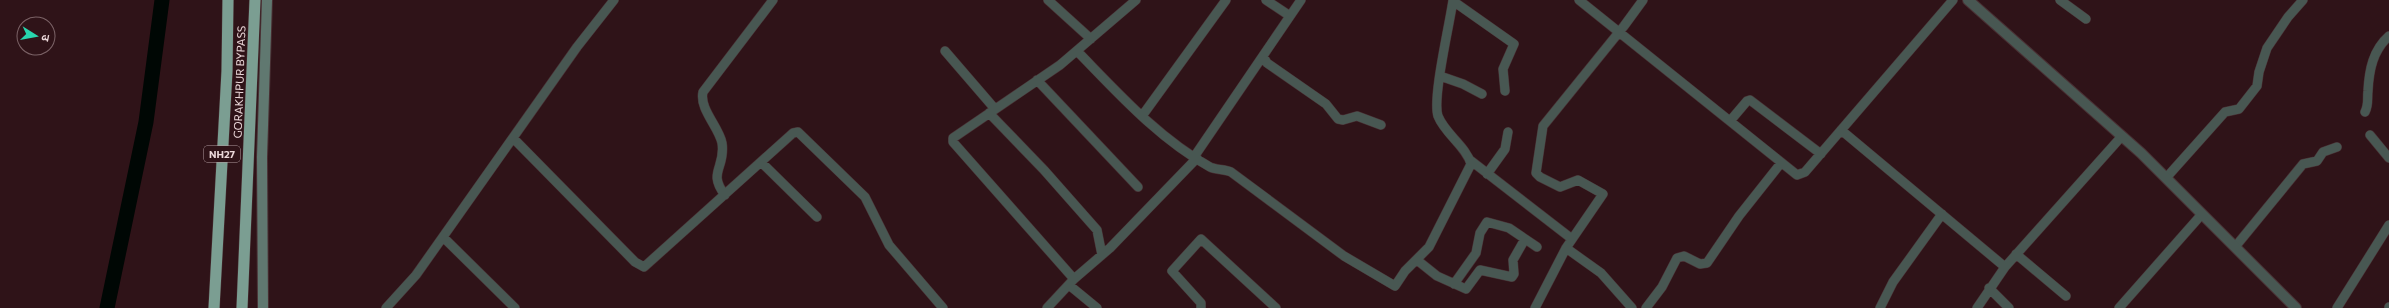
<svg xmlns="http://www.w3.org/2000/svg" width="2389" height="308" viewBox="0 0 2389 308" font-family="Commissioner,'Noto Sans Devanagari',sans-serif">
  <rect width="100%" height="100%" fill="#2f1318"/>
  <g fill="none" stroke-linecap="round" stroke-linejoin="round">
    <path stroke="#000704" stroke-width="15" d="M107 308 146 122 162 0"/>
    <defs>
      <path id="minor" d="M1048 0 1091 39
        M1266 0 1290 16
        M1579 0 1797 175 1805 172 1953 0
        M2060 0 2086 19
        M1453 1 1514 44 1503 69 1505 91
        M945 51 995 109
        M1077 51C1118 93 1158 138 1210 167 1216 170 1224 169 1231 172L1344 256 1395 286 1405 271 1429 247 1471 164C1466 146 1445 134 1438 116 1432 98 1450 23 1453 0
        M1263 56 1267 63 1326 104 1338 119 1343 120 1357 116 1381 125
        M1440 76 1463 84 1482 94
        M1037 80 1138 187
        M2365 112C2369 104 2367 99 2368 91 2369 70 2373 50 2389 36
        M989 113 1044 170 1097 230 1102 255
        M1142 116 1226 0
        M1730 121 1747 101 1750 100 1821 154
        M1841 130 2005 267
        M2370 135 2389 158
        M513 138 635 262 644 267 793 133 798 132 865 197 889 245 943 308
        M1194 157 1301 0
        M1470 160 1572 239
        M761 162 817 217
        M1487 174 1505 149 1508 132
        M2166 178 2225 112 2239 109 2257 86 2259 72 2267 48 2288 17 2303 0
        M725 195C707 172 726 168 722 143 719 127 699 109 703 92L773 0
        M443 237 515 308
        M2235 247 2303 164 2317 161 2323 152 2337 147
        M1566 248 1601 273 1632 308
        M2016 254 2066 296
        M1417 260 1437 276 1466 289 1480 270 1512 277 1514 274 1513 260 1525 239
        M1074 279 953 142V138L1060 65 1136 0
        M1454 284 1476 253 1480 233 1487 222 1509 228 1537 247
        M1069 285 1097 308
        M1989 288 2009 308
        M386 308 416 275 577 47 614 0
        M1047 308 1074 279 1110 248 1197 158
        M1201 308V303L1172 271 1201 239 1276 308
        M1535 308 1566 248 1603 194 1578 180 1560 187 1540 177 1536 173 1543 126 1624 26 1643 0
        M1646 308 1662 287 1677 258 1684 256 1700 264 1707 263 1739 216 1781 163
        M1880 308 1893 282 1942 214
        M1977 308 2005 267 2122 136
        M2119 308 2202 214
        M2337 308 2389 225
        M2389 308V307"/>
      <path id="tertiary" d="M1968 0 2141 153 2296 308"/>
      <path id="secondary" d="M263 308 262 157 267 0"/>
      <path id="trunk" d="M214 308 227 71 228 0
        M242 308 255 0"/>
    </defs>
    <use href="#minor" stroke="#492f33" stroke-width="10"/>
    <use href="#tertiary" stroke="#492f33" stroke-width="12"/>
    <use href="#secondary" stroke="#492f33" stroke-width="12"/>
    <use href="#trunk" stroke="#492f33" stroke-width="12"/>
    <use href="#minor" stroke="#485752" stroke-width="9"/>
    <use href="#tertiary" stroke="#485752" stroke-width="10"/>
    <use href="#secondary" stroke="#607870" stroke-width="10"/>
    <use href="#trunk" stroke="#7b9e92" stroke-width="11"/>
  </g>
  <g text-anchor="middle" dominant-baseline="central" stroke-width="3" stroke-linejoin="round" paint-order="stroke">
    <rect fill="#2f1318" stroke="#b39da0" stroke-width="1" x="204" y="146" width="36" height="16" rx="3"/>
    <g font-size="10" font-weight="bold" fill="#ecd8da">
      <text x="222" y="154">NH27</text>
    </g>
    <g font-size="11" fill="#ecd8da" stroke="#2f1318">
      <text transform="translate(239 82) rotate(-88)">GORAKHPUR BYPASS</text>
    </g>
  </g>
  <g transform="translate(36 36) rotate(101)"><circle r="19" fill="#2f1318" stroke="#7b6266"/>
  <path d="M0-3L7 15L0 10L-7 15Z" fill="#28d5ad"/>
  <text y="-6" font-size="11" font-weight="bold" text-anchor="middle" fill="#ecd8da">उ</text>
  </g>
</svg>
